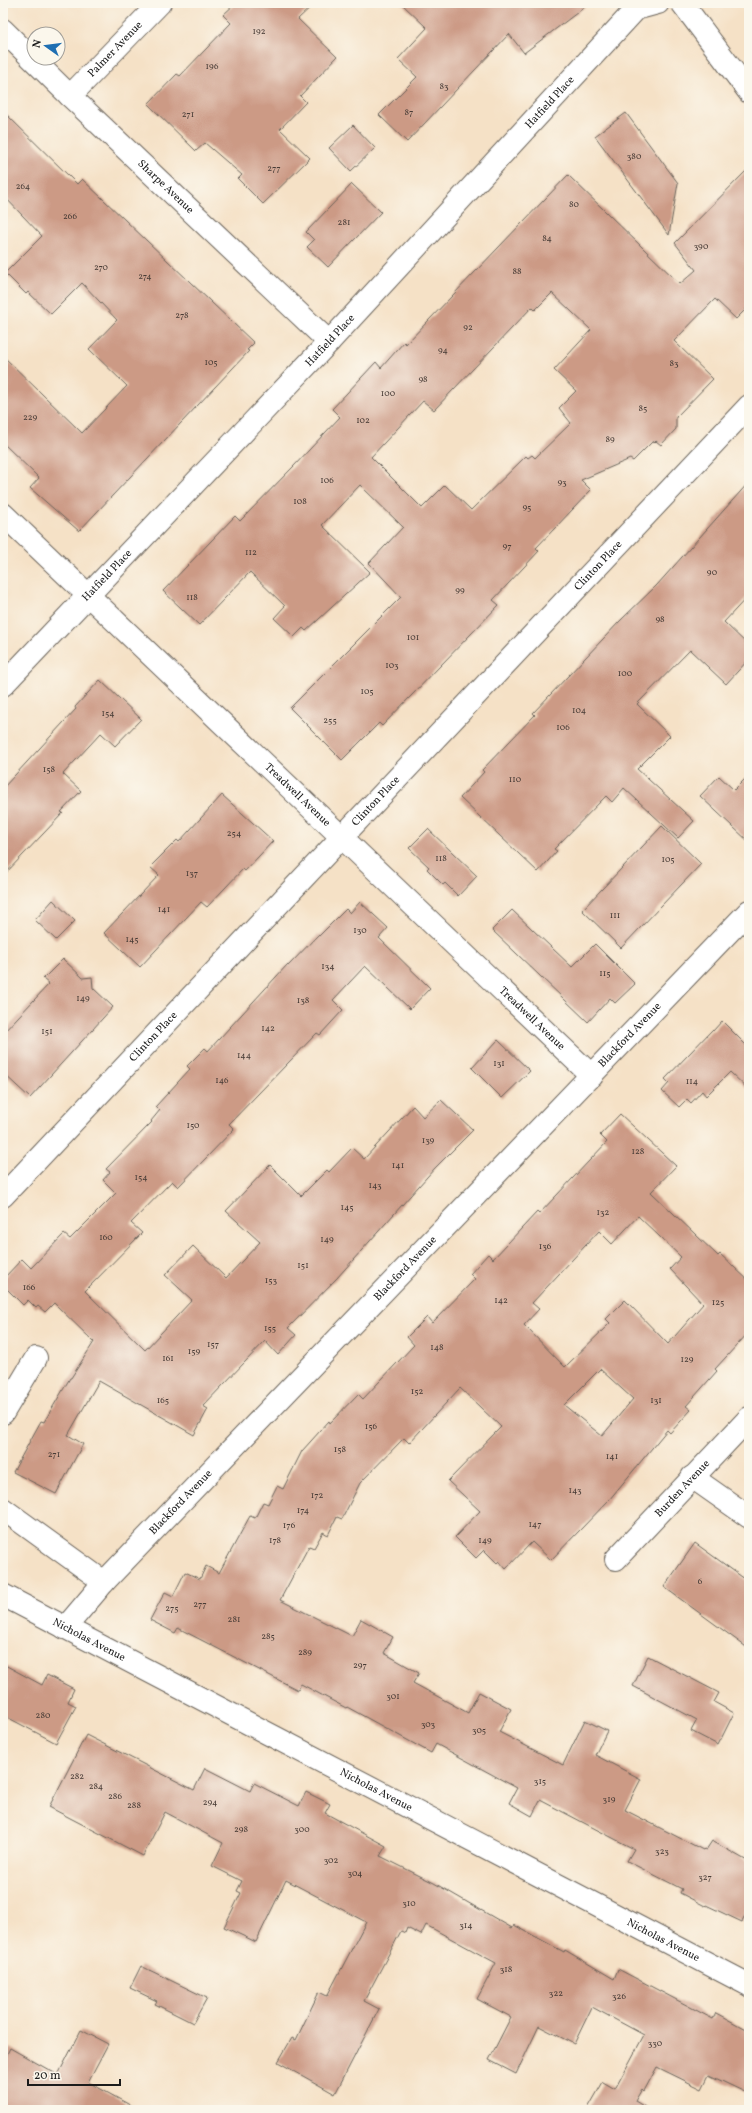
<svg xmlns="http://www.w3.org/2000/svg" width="752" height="2113" viewBox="0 0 752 2113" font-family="Vollkorn,serif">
  <rect width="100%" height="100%" fill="#fbf7ec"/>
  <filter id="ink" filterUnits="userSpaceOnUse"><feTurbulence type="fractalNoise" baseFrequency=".025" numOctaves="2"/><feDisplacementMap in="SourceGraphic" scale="8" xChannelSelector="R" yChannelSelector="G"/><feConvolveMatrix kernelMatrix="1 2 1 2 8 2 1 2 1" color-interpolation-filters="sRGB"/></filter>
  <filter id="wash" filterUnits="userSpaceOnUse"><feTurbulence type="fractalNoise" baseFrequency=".012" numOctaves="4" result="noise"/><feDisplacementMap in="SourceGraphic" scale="16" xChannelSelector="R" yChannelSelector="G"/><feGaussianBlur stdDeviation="0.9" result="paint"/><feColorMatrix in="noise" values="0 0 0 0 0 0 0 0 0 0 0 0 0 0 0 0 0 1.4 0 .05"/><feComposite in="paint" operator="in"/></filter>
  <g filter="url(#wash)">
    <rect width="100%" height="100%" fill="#f5e1c6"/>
    <g id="blocks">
      <path fill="#cc9a85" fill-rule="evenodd" d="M236 3H315L298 19 337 57 300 96 306 102 280 129 310 158 263 204 238 179 242 175 205 143 196 151 148 104 177 74 180 76 231 23 223 15Z
        M401 3H590L524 53 509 34 407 142 379 115 417 77 398 59 427 28Z
        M3 111 77 184 82 179 254 343 247 350 249 351 79 531 30 488 39 478 3 443V356L82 433 127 386 89 349 117 320 82 283 51 314 28 292 26 294 5 273 42 236 3 195Z
        M626 113 678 183 669 235 595 136Z
        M353 125 375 148 351 171 329 148Z
        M749 168V306L736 319 715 299 674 341 713 379 676 417V429L661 445 656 441 654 443 653 441 633 461 630 459 581 480 591 490 536 548 539 551 493 600 499 605 382 726 379 723 342 760 290 708 401 597 369 563 403 527 360 485 322 525 370 572 306 631 303 628 294 637 274 618 285 606 250 572 199 625 163 591 235 516 240 521 294 466 340 417 332 409 376 362 381 368 404 342 406 344 568 175 680 284 696 270 675 243ZM552 293 591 330 554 370 576 391 559 408 571 423 535 458 532 455 528 458 526 456 471 510 445 485 422 508 371 457 423 401 434 410 532 307 535 310Z
        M352 184 381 212 328 267 307 247 314 240 306 232Z
        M749 482V595L724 622 749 646V659L726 684 690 650 637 704 670 736 637 769 694 821 678 838 624 788 612 802 606 796 554 849 557 851 538 872 460 798 484 772 482 770 535 715 533 713 620 621 657 585Z
        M100 680 141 719 115 746 101 733 63 774 81 791 61 812 63 813 3 876V788L76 709 75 707Z
        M749 775V842L700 796 719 776 734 790Z
        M222 795 273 841 245 871 243 869 207 907 201 902 140 967 104 933 159 875 150 867 177 840 179 842Z
        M662 826 701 864 621 948 582 910Z
        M428 829 477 876 458 896 445 883 443 885 427 869 429 867 409 848Z
        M53 900 75 921 56 940 35 920Z
        M360 902 388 928 379 938 430 988 410 1009 365 966 333 1000 343 1010 320 1035 317 1033 229 1124 234 1129 178 1187 172 1181 131 1223 142 1233 85 1291 145 1350 192 1300 165 1275 193 1246 226 1278 260 1242 226 1211 270 1165 301 1196 327 1170 329 1172 352 1148 364 1159 413 1106 423 1117 441 1100 473 1130 435 1168 337 1278 288 1328 296 1335 278 1355 265 1341 203 1406 208 1409 194 1435 99 1381 68 1435 83 1444 56 1494 13 1472 41 1421 44 1422 70 1378H71L94 1342 54 1303 45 1312 38 1306 36 1308 28 1300 23 1305 3 1285V1279L22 1259 31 1268 64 1234 70 1239 116 1193 103 1180 110 1172 106 1169 152 1122 151 1121 160 1110 156 1106 190 1069 187 1066 205 1048 208 1051 287 965 288 966 318 935 319 936 346 909 350 913Z
        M512 910 572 967 595 944 635 984 615 1003 610 998 588 1022 492 930Z
        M63 959 83 978 92 977 93 988 113 1007 30 1098 3 1073V1033L49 984 43 979Z
        M722 1021 749 1048V1090L730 1072 706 1096 702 1091 691 1103 687 1099 679 1107 662 1091 669 1083 665 1079 712 1030 713 1031Z
        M498 1040 530 1071 502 1098 472 1068Z
        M620 1114 676 1166 651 1192 718 1256 720 1254 749 1281V1332L715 1369 717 1371 686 1406 691 1410 670 1433 667 1430 609 1500 551 1560 532 1542 506 1569 499 1561 497 1563 484 1550 476 1558 455 1537 480 1511 448 1481 501 1427 460 1388 409 1443 404 1438 360 1483 342 1519 337 1517 328 1535 323 1532 314 1548 309 1546 280 1600 352 1636 361 1619 393 1637 384 1653 419 1673 413 1683 468 1713 479 1692 511 1709 499 1732 563 1765 585 1720 607 1731 595 1755 641 1779 625 1810 703 1850 704 1849 706 1850 712 1841 749 1862V1909L742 1922 706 1905 705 1906 680 1893 682 1889 627 1861 634 1849 540 1800 532 1816 509 1803 517 1788 436 1744 431 1753 347 1707 346 1708 301 1684 298 1690 178 1628 175 1633 150 1620 165 1592 173 1596 185 1572 200 1579 206 1566 219 1573 250 1516 255 1518 263 1502 268 1504 277 1486 283 1489 302 1451 329 1421 330 1423 358 1394 363 1399 414 1345 407 1337 427 1317 432 1323 475 1279 470 1274 488 1254 493 1259 537 1212 539 1214 607 1142 600 1135ZM638 1216 681 1257 670 1269 703 1304 668 1344 625 1300 606 1319 610 1323 565 1367 524 1325 539 1309 532 1303 599 1231 612 1244ZM600 1369 633 1399 602 1436 564 1405Z
        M695 1543 749 1582V1649L664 1587Z
        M648 1656 719 1693 714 1702 734 1713 718 1745 691 1731 697 1720 633 1686Z
        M3 1664 42 1685 47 1675 74 1689 68 1702 76 1706 56 1743 3 1715Z
        M86 1735 194 1790 205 1768 250 1791 254 1783 299 1806 306 1792 330 1804 325 1813 386 1846 380 1856 434 1883 512 1928 514 1925 564 1952 565 1950 614 1979 618 1969 713 2019 716 2013 749 2031V2094L709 2075 702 2089 657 2067 644 2091 642 2089 635 2101 650 2110H587L603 2082 615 2089 644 2035 592 2007 574 2044 539 2026 516 2074 489 2060 511 2017 477 1999 496 1963 426 1925 421 1935 407 1928 405 1933 401 1931 364 2001 379 2009 335 2094 278 2062 292 2038 296 2040 319 1992 327 1996 366 1922 286 1880 256 1942 224 1927 241 1893 237 1891 242 1881 212 1866 223 1843 165 1812 143 1856 49 1807Z
        M141 1966 207 1998 193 2023 155 2004 157 2001 130 1988Z
        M81 2030 108 2044 88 2082 139 2110H3V2062L10 2048 58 2075Z"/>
    </g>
  </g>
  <g filter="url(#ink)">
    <use href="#blocks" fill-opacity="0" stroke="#686158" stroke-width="1"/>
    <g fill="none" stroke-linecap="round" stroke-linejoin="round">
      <defs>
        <g id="minor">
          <path d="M682 3 749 92"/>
          <path id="s1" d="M3 30 70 96 329 342"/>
          <path id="s2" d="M70 96 160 3"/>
          <path id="s3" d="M3 514 592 1076"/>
          <path id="s4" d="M3 685 329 342 636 9 658 3"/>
          <path id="s5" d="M3 1196 749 406"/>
          <path d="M3 1413 36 1358"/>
          <path d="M692 1477 749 1517"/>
          <path d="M3 1509 104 1582"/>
          <path id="s6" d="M616 1559 749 1418"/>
          <path id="s7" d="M3 1595 749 1985"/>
          <path id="s8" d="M65 1628 104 1582 749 911"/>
        </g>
      </defs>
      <use href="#minor" stroke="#686158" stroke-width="24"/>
      <use href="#minor" stroke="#fff" stroke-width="22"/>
    </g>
  </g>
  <g text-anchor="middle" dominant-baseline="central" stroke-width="3" stroke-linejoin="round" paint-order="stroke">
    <g font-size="9" fill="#483c36">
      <text x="259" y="31">192</text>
      <text x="212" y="66">196</text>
      <text x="444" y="86">83</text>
      <text x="409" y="112">87</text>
      <text x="188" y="114">271</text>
      <text x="634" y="156">380</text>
      <text x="274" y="168">277</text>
      <text x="23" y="186">264</text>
      <text x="574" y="204">80</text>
      <text x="70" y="216">266</text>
      <text x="344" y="222">281</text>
      <text x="547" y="238">84</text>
      <text x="701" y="246">390</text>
      <text x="101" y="267">270</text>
      <text x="517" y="271">88</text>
      <text x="145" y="276">274</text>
      <text x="182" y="315">278</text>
      <text x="468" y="327">92</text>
      <text x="443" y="350">94</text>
      <text x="211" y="362">105</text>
      <text x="674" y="363">83</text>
      <text x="423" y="379">98</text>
      <text x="388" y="393">100</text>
      <text x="643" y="408">85</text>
      <text x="30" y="417">229</text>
      <text x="363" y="420">102</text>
      <text x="610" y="439">89</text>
      <text x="327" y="480">106</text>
      <text x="562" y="482">93</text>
      <text x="300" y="501">108</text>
      <text x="527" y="507">95</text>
      <text x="507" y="546">97</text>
      <text x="251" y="552">112</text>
      <text x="712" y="572">90</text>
      <text x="460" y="590">99</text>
      <text x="192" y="597">118</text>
      <text x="660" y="619">98</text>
      <text x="413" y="637">101</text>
      <text x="392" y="665">103</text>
      <text x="625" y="673">100</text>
      <text x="367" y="691">105</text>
      <text x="579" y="710">104</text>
      <text x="108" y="713">154</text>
      <text x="330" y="720">255</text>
      <text x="563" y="727">106</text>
      <text x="49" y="769">158</text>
      <text x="515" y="779">110</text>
      <text x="234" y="833">254</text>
      <text x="441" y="858">118</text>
      <text x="668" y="859">105</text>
      <text x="192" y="873">137</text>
      <text x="164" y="909">141</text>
      <text x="615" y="915">111</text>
      <text x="360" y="930">130</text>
      <text x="132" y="939">145</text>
      <text x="328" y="966">134</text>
      <text x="605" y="973">115</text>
      <text x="83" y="998">149</text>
      <text x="303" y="1000">138</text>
      <text x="268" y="1028">142</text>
      <text x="47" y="1031">151</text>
      <text x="244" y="1055">144</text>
      <text x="499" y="1063">131</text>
      <text x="222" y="1080">146</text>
      <text x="692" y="1081">114</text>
      <text x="193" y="1125">150</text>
      <text x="428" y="1140">139</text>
      <text x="638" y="1151">128</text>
      <text x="398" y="1165">141</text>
      <text x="141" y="1177">154</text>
      <text x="375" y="1185">143</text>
      <text x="347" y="1207">145</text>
      <text x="603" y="1212">132</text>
      <text x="106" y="1237">160</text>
      <text x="327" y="1239">149</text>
      <text x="545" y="1246">136</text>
      <text x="303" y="1265">151</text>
      <text x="271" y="1280">153</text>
      <text x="29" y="1287">166</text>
      <text x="501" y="1300">142</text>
      <text x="718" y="1302">125</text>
      <text x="270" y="1328">155</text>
      <text x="213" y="1344">157</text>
      <text x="437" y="1347">148</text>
      <text x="194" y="1351">159</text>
      <text x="168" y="1358">161</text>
      <text x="687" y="1359">129</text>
      <text x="417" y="1391">152</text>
      <text x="163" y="1400">165</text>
      <text x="656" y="1400">131</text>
      <text x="371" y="1426">156</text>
      <text x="340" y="1449">158</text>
      <text x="54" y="1454">271</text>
      <text x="612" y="1456">141</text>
      <text x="575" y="1490">143</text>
      <text x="317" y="1495">172</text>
      <text x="303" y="1510">174</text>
      <text x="535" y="1524">147</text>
      <text x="289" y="1525">176</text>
      <text x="275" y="1540">178</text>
      <text x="485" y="1540">149</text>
      <text x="700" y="1581">6</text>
      <text x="200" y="1604">277</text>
      <text x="172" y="1608">275</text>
      <text x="234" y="1619">281</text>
      <text x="268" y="1636">285</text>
      <text x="305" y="1652">289</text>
      <text x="360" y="1665">297</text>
      <text x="393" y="1696">301</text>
      <text x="43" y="1715">280</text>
      <text x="428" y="1724">303</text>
      <text x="479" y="1730">305</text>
      <text x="77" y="1776">282</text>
      <text x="540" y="1781">315</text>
      <text x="96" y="1786">284</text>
      <text x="115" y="1796">286</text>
      <text x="609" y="1799">319</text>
      <text x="210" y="1802">294</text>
      <text x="134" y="1805">288</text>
      <text x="241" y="1829">298</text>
      <text x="302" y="1829">300</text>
      <text x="662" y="1851">323</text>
      <text x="331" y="1860">302</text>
      <text x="355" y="1873">304</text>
      <text x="705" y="1877">327</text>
      <text x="409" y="1903">310</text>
      <text x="466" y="1925">314</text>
      <text x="506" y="1969">318</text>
      <text x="556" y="1993">322</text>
      <text x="619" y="1996">326</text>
      <text x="655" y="2043">330</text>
    </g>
    <g font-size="11" fill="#1c1c1c" stroke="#fbf7ec">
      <text stroke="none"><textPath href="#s2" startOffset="65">Palmer Avenue</textPath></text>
      <text stroke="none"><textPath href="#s4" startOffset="799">Hatfield Place</textPath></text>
      <text stroke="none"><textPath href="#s1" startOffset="226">Sharpe Avenue</textPath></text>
      <text stroke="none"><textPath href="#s4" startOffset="475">Hatfield Place</textPath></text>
      <text stroke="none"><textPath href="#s5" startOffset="867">Clinton Place</textPath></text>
      <text stroke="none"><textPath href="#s4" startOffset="151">Hatfield Place</textPath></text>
      <text stroke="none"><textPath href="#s3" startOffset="407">Treadwell Avenue</textPath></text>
      <text stroke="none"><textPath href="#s5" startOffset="543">Clinton Place</textPath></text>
      <text stroke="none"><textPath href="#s3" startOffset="731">Treadwell Avenue</textPath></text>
      <text stroke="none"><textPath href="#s8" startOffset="819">Blackford Avenue</textPath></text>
      <text stroke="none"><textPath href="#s5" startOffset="219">Clinton Place</textPath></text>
      <text stroke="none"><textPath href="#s8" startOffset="495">Blackford Avenue</textPath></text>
      <text stroke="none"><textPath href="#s6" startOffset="97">Burden Avenue</textPath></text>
      <text stroke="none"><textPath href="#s8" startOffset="171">Blackford Avenue</textPath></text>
      <text stroke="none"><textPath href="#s7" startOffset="97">Nicholas Avenue</textPath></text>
      <text stroke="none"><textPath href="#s7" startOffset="421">Nicholas Avenue</textPath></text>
      <text stroke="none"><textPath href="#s7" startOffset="745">Nicholas Avenue</textPath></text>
    </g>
  </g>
  <rect width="752" height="2113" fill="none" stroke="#fbf7ec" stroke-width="16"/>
  <g transform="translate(46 46) rotate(284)"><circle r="19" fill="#fbf7ec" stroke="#a29f99"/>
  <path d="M0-3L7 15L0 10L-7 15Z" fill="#1f6fb2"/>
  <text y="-6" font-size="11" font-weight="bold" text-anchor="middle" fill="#1c1c1c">N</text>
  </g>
  <path d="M28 2079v6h92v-6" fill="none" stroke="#1c1c1c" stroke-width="2"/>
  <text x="34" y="2079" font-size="12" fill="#1c1c1c" stroke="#fbf7ec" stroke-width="3" paint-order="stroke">20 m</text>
</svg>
